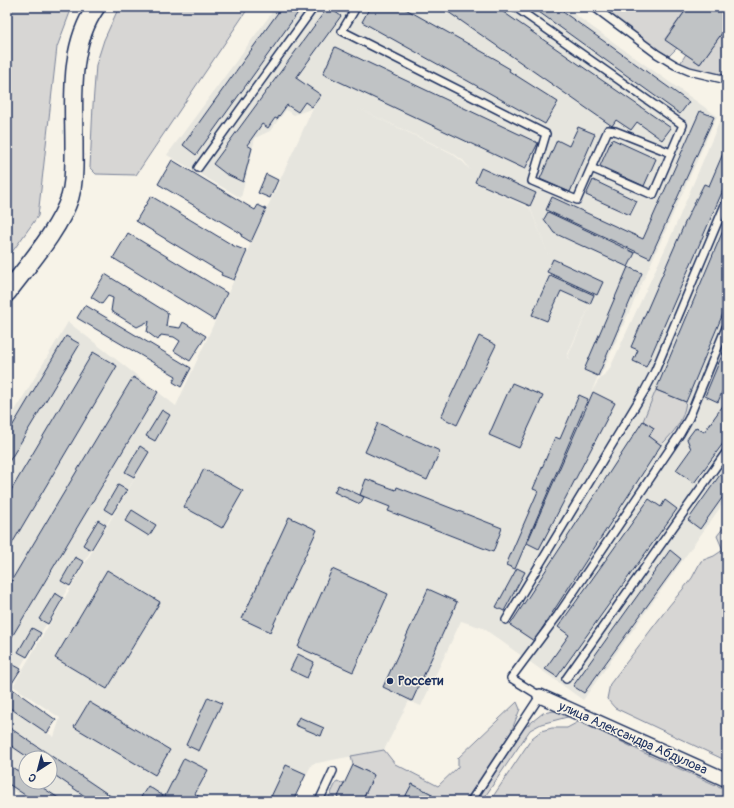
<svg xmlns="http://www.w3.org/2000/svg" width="734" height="808" viewBox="0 0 734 808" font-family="Pangolin,sans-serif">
  <rect width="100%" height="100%" fill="#f7f3e8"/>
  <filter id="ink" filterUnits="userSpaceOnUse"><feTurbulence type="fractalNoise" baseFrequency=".025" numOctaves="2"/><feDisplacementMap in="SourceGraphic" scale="8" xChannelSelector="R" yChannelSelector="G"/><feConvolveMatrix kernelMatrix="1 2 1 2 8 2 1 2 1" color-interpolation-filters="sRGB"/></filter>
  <g filter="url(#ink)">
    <path fill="#e6e5de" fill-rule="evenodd" d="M276 7H564L717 116 600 377 598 376 591 393 598 381 609 370 672 234 721 118 727 120V498L583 700 483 628 461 621 421 706 409 701 384 750 312 764 293 801H28L7 787V706L54 737 60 718 13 686 142 466 7 689V424L68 322 176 406 314 106 311 109 294 115 286 110 270 131 255 138 241 198 167 155ZM355 107 451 152 464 161 470 170 463 162 451 153ZM474 183 530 207 550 259 530 208ZM595 294 568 356 571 361 567 356ZM26 758H50V782H26Z"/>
    <path fill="#d7d6d4" stroke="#798299" d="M7 7H72L57 47 38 216 7 259Z
      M119 7H249L136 175 96 174 90 168 93 105 96 65 104 40Z
      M600 7H688L665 39 677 48 669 56 653 47Z
      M727 26V77L694 71 681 65V62L686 54 700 64Z
      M656 390 686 402C683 422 675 431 661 445L649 436 654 428 643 421Z
      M727 523V761L615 708 607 699 610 684 669 606 692 578 701 561 714 556 723 550 717 536Z
      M517 702 520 709 511 732 465 801H429L432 794 412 784 403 801H362L374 775 353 765 351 756 384 750 395 764 438 786 458 767V758Z
      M554 711 571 716 541 724 530 730 482 801H477L523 729 543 713Z
      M580 721 642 752 727 790V801H490L532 738 541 731 552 728H567Z
      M337 781 344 784 336 801H327Z"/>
    <path fill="#c0c3c5" stroke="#1b2f5e" d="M282 7H302L196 155 183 145Z
      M328 7 341 16 296 78 321 95 312 107 305 102 298 112 287 105 277 119 275 118 268 128 262 124 247 145 252 148 243 182 226 174 213 164Z
      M370 7H402L499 61 498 62 510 69 509 71 558 102 545 124 362 22Z
      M441 7H496L671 128 662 140 637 122 631 130 616 120 612 126Z
      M532 7H556L689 102 680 114Z
      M688 7H727V26L700 64 665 40Z
      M335 47 538 143 525 169 323 74Z
      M700 111 714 117 650 258 546 210 552 197 643 239Z
      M578 127 595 134 570 192 540 179 557 140 569 146Z
      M612 139 656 159 644 186 600 166Z
      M727 144V181L646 367 633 361 638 350 631 347 687 218 704 184 709 186Z
      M172 160 255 210 258 205 266 209 251 242 241 236 242 234 158 184Z
      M481 168 536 193 530 206 475 182Z
      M266 174 278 180 270 198 258 193Z
      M593 180 637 201 630 215 586 195Z
      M151 196 234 246 247 251 234 280 221 275 222 273 136 221Z
      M548 212 635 253 628 267 554 233 544 219Z
      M727 221V304L686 402 656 390Z
      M128 233 227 293 214 320 113 258Z
      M553 259 603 282 597 295 547 272Z
      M628 267 642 273 598 376 584 370Z
      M105 274 168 313 166 326 180 328 183 322 206 336 190 361 174 351 180 341 174 337 161 335 158 340 147 332 149 321 137 327 111 311 113 298 108 296 102 304 91 297Z
      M550 275 594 295 590 304 561 291 547 321 532 315Z
      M85 305 191 368 181 387 173 382 176 376 77 318Z
      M66 336 80 344 7 465V435Z
      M479 336 496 345 457 425 441 417Z
      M727 343V380L718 402 705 396Z
      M93 352 117 366 7 552V497Z
      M133 377 158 392 7 645V588Z
      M512 383 543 396 519 448 489 435Z
      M593 392 615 403 539 549 527 543Z
      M579 395 588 399 515 569 506 565 538 491 533 489 555 437 560 439Z
      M727 400V438L694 483 676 470 691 449 687 439 696 427 704 432Z
      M162 410 170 415 155 441 146 436Z
      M643 421 654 428 649 436 661 445 534 641 510 625Z
      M378 423 440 451 427 480 365 452Z
      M140 446 149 452 134 477 125 472Z
      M727 465V491L700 529 688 520Z
      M204 469 243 491 222 528 184 507Z
      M366 479 396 490 397 487 502 528 493 552 388 511 390 507 360 495Z
      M118 485 127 490 112 514 104 509Z
      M338 485 364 497 360 504 334 492Z
      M649 499 661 507 665 500 677 509 557 677 545 669 569 635 558 627Z
      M132 510 156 525 149 536 125 521Z
      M289 517 317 530 270 632 242 619Z
      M98 520 106 525 91 550 83 545Z
      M670 550 681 559 584 693 573 686Z
      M75 557 84 562 70 586 61 581Z
      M517 568 525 572 504 611 496 607Z
      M332 569 388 594 353 672 298 647Z
      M107 570 160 602 107 689 55 658Z
      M428 589 457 602 412 701 383 687Z
      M55 593 63 598 48 624 39 619Z
      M32 628 41 633 27 657 18 652Z
      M298 654 314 662 307 678 290 670Z
      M12 664 21 669 7 691V672Z
      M11 688 56 720 47 733 7 706V692Z
      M208 697 222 703 199 751 186 745Z
      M89 702 170 750 155 775 74 727Z
      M299 717 324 728 321 736 295 725Z
      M7 726 118 801H92L50 772V758H29L7 743Z
      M184 758 208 770 195 794 206 801H172L165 796Z
      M7 764 26 776V782H34L63 801H34L7 783Z
      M286 765 306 774 293 801H269Z
      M353 765 374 775 362 801H336Z
      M412 784 432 794 429 801H403Z
      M148 786 171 801H146L141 797Z"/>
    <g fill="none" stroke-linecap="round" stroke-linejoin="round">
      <defs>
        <path id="service" d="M346 7 354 11 342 31 546 134 532 181 577 200 591 168 653 195 671 153 615 131 608 130 591 168
          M515 7 683 125 671 153
          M594 7 657 54 675 65 689 71 727 80
          M198 168 314 7
          M506 620 645 390 655 371 727 200
          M566 679 727 451
          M319 801 333 771
          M471 801 540 696 511 678 558 615 680 434 689 418 727 325"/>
        <path id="minor" d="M540 696 727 780"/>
        <path id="tertiary" d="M7 293C27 266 60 229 70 197 75 180 74 163 74 146 74 100 68 47 96 7"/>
      </defs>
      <use href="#service" stroke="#1b2f5e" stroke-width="10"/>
      <use href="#minor" stroke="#1b2f5e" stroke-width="16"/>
      <use href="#tertiary" stroke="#1b2f5e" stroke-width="20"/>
      <use href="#service" stroke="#f7f3e8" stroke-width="7"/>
      <use href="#minor" stroke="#f7f3e8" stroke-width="13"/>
      <use href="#tertiary" stroke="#f7f3e8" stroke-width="17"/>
    </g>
  </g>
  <circle fill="#1b2f5e" stroke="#f7f3e8" stroke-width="1.5" cx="390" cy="681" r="4"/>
  <g text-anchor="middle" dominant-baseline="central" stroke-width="3" stroke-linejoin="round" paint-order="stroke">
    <g font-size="13" font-weight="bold" fill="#1b2f5e" stroke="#f7f3e8" text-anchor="start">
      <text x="398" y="681">Россети</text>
    </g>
    <g font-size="13" fill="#1b2f5e" stroke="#f7f3e8">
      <text transform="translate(633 738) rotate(24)">улица Александра Абдулова</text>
    </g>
  </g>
  <rect width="734" height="808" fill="none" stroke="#f7f3e8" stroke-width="24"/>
  <rect x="12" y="12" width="710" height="784" fill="none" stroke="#1b2f5e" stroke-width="1.5" filter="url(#ink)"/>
  <g transform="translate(38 770) rotate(216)"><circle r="19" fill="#f7f3e8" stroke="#9fa5b1"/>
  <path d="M0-3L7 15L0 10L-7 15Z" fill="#1b2f5e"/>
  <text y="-6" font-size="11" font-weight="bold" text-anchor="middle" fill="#1b2f5e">С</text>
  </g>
</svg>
